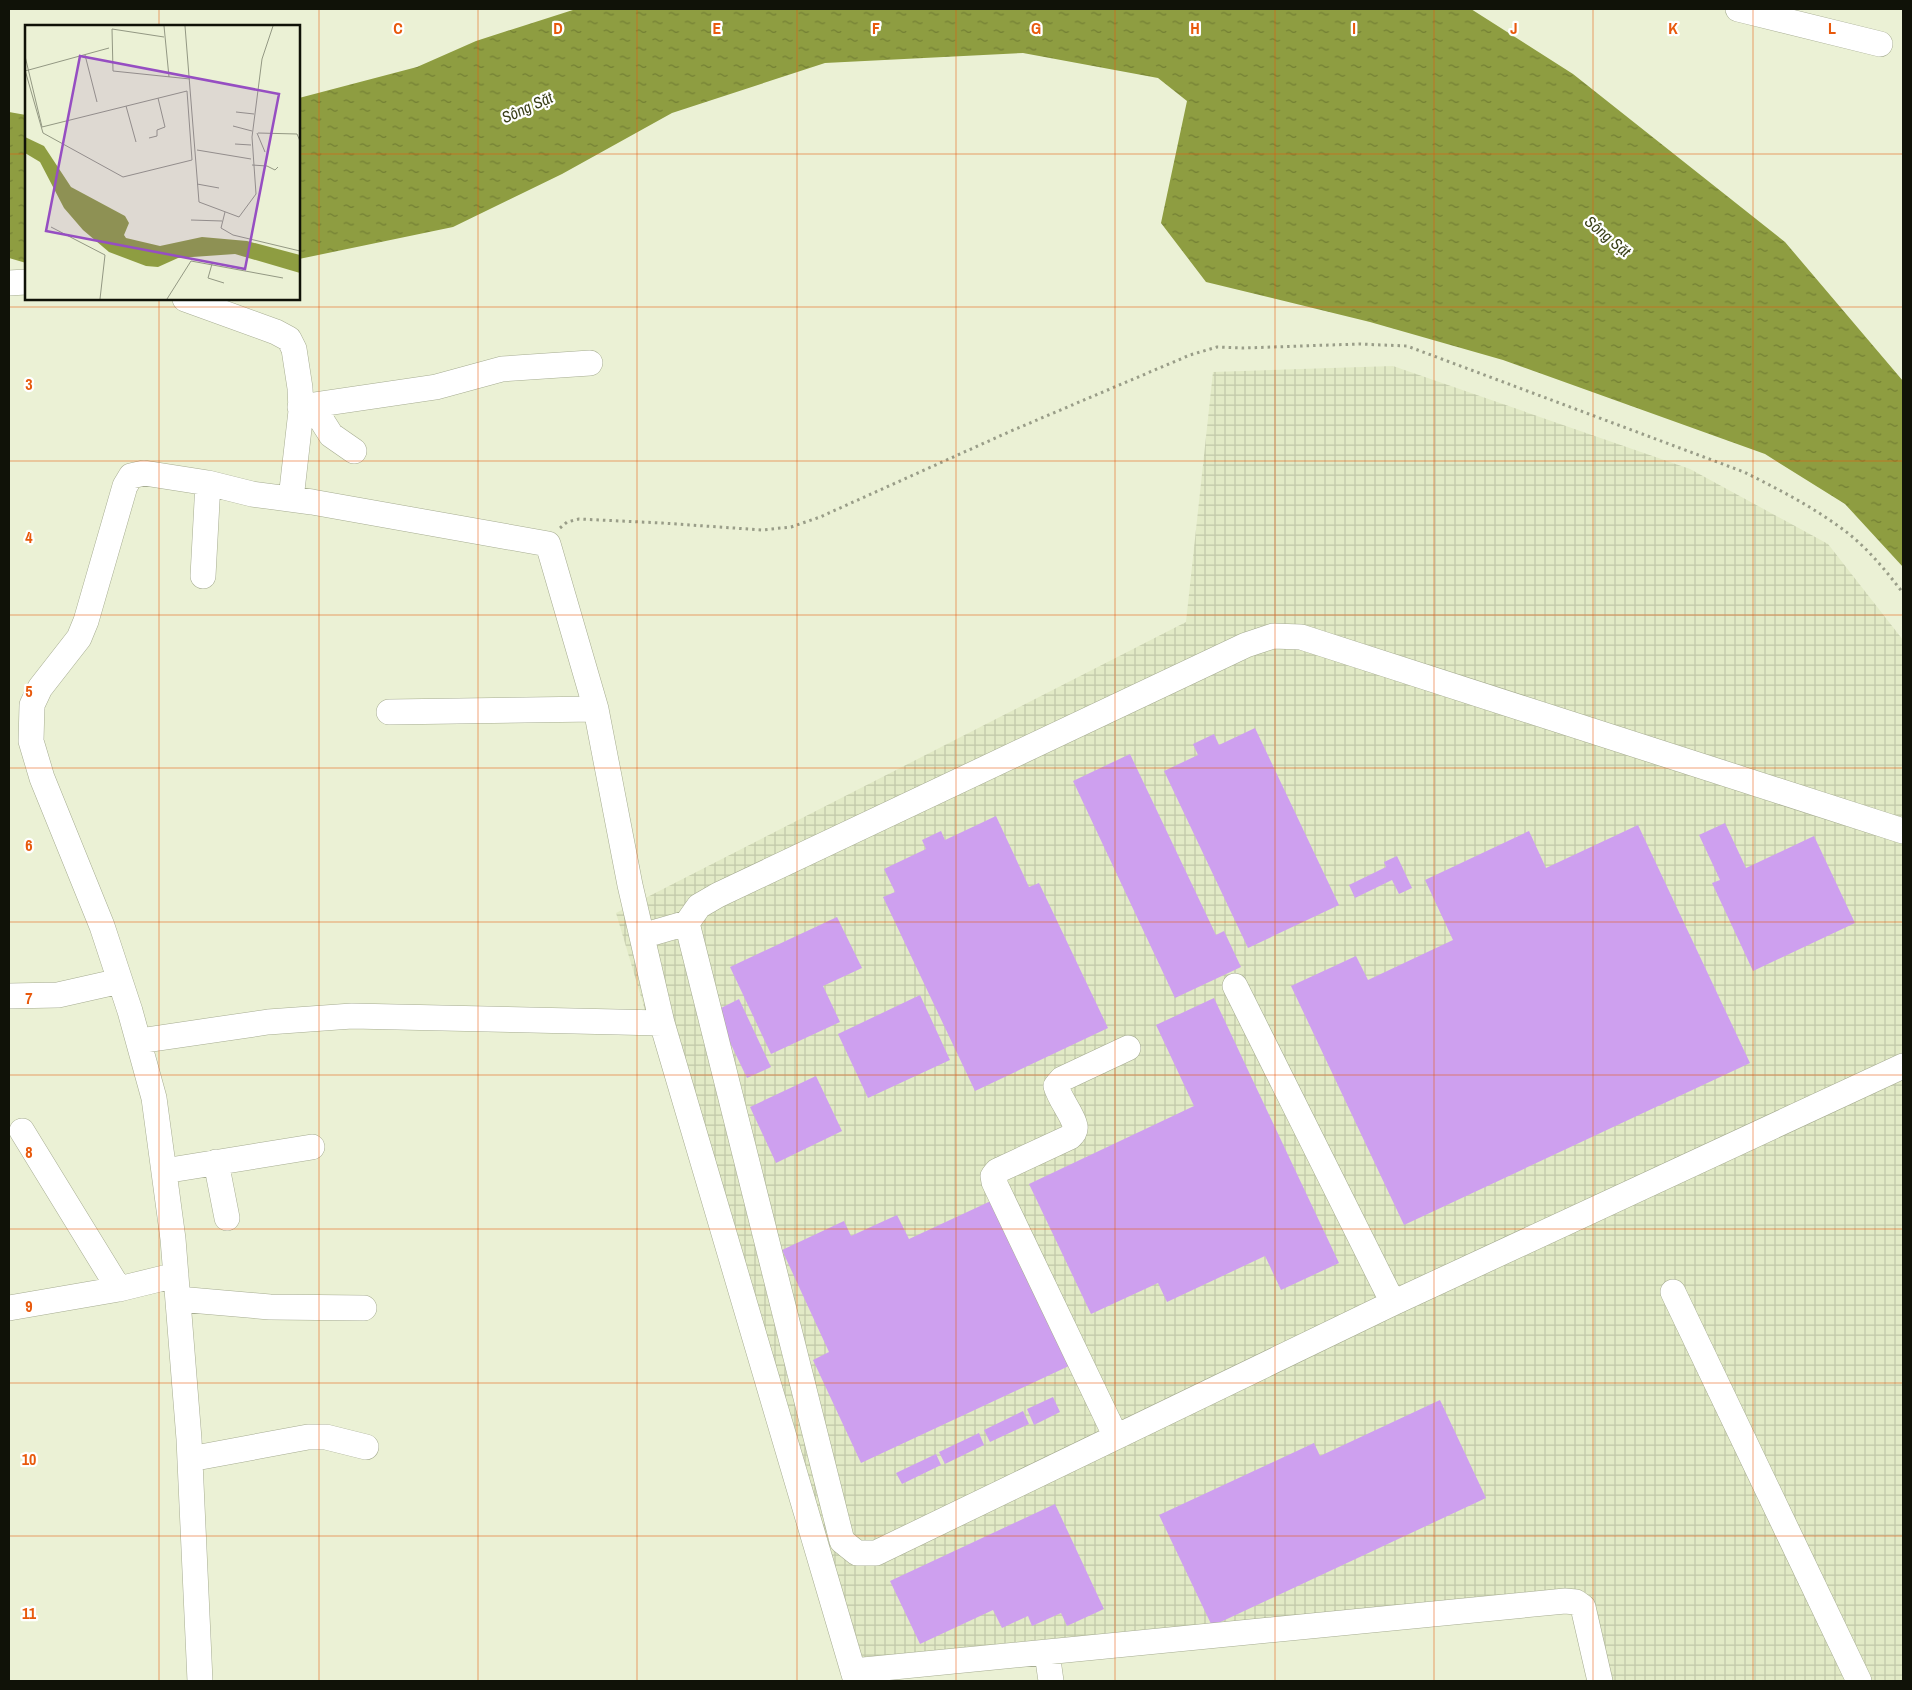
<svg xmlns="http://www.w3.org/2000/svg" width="1912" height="1690" viewBox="0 0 1912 1690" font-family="'Archivo Narrow',sans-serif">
  <defs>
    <pattern id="industrial-grid" width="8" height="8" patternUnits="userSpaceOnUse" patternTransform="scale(1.25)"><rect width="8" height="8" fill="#e2eac6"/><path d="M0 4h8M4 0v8" fill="none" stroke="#c1c8a9"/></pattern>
    <pattern id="water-ripples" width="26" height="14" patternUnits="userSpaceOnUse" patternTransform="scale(1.25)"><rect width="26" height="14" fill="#8e9d41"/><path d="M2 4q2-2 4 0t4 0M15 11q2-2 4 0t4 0" fill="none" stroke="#737f34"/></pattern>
  </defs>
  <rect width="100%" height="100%" fill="#ebf1d5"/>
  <path fill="url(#industrial-grid)" d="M1393 366 1690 469 1828 544 1903 640V1681H1608L1585 1592 844 1678 616 913 1186 622 1213 372Z"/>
  <path fill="url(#water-ripples)" d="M576 9H1471L1573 74 1785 242 1903 381V567L1845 504 1765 454 1503 360 1370 322 1206 282 1161 223 1187 101 1158 78 1023 53 825 63 672 113 562 174 453 227 299 259V98L417 67 476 41Z
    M9 112 26 115V263L9 258Z"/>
  <path fill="#cea0ef" d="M1255 728 1339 905 1248 948 1164 771 1198 755 1193 744 1214 734 1219 745Z
    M1130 754 1216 935 1224 931 1241 967 1175 998 1073 781Z
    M996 816 1029 887 1039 883 1108 1028 975 1091 883 897 895 892 884 869 926 849 922 840 941 831 945 840Z
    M1725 823 1746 868 1814 836 1855 923 1753 971 1712 883 1720 880 1699 835Z
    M1638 825 1750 1063 1404 1225 1291 986 1356 956 1368 980 1453 940 1425 880 1529 831 1546 868Z
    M1397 856 1412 888 1399 894 1392 880 1355 898 1349 885 1386 867 1384 862Z
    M837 917 862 968 823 986 840 1022 771 1054 730 967Z
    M920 995 950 1060 868 1098 838 1034Z
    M1214 998 1339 1263 1281 1290 1265 1256 1167 1302 1158 1283 1091 1314 1029 1184 1194 1106 1156 1025Z
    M739 999 771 1067 747 1078 715 1011Z
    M816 1076 842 1131 776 1163 750 1107Z
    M993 1200 1071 1365 861 1463 813 1360 829 1352 782 1250 844 1221 851 1236 897 1215 909 1239Z
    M1053 1397 1060 1412 1034 1425 1027 1409Z
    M1440 1400 1486 1498 1212 1626 1159 1515 1314 1443 1320 1456Z
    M1023 1411 1029 1424 990 1442 984 1430Z
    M979 1433 984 1445 945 1464 939 1452Z
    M936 1454 941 1465 902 1484 896 1473Z
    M1055 1504 1104 1609 1067 1626 1061 1613 1032 1626 1028 1616 1002 1628 993 1610 920 1644 890 1581Z"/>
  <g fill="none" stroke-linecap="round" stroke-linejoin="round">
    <defs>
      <path id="minor" d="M1738 9 1880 44
        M9 283 26 282
        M185 299 276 332 289 339 294 349 300 388 301 411 291 499
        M312 405 331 435 354 451
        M300 407 436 387 502 369 590 363
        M203 576 208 483
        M389 712 596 709
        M1903 831 1301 637 1273 636 1246 645 718 895 699 906 687 923 842 1541 857 1553H876L1393 1303 1903 1066
        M642 936 687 923
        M1235 986 1393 1303
        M9 996 58 995 120 981
        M139 1041 268 1022 352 1016 662 1023
        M22 1131 119 1289 176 1275
        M216 1162 227 1218
        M164 1171 312 1147
        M1673 1292 1859 1681
        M178 1299 270 1307 364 1308
        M9 1308 119 1289
        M1116 1437 994 1182 993 1176 997 1171 1070 1137C1073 1134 1076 1131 1075 1126 1073 1115 1060 1100 1056 1086L1062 1079 1128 1048
        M190 1459 308 1437H326L366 1447
        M1047 1653 1051 1681
        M853 1671 1565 1601 1576 1602 1583 1607 1600 1681
        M200 1681 189 1439 173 1239 154 1098 130 1011 102 926 42 778 31 741 32 705 40 688 79 638 86 621 125 486 131 476 144 473 208 483 252 494 312 502 548 544 596 709 630 885 662 1023 856 1681"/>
    </defs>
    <use href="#minor" stroke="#a6ac91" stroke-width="26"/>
    <path stroke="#999d88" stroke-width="3" stroke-dasharray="2.5 4" stroke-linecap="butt" d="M560 528 567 522 579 519 662 523 762 530 791 527 820 517 1011 431 1190 355 1217 347 1244 348 1359 344 1407 346 1744 472C1780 490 1817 509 1849 534 1870 551 1887 572 1903 593"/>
    <use href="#minor" stroke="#fff" stroke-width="25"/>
  </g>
  <path fill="none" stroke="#e8590c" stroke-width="1" stroke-opacity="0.55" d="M159 9V26M319 9V1681M478 9V1681M637 9V1681M797 9V1681M956 9V1681M1115 9V1681M1275 9V1681M1434 9V1681M1593 9V1681M1753 9V1681M9 154H26M299 154H1903M159 299V1681M9 307H1903M9 461H1903M9 615H1903M9 768H1903M9 922H1903M9 1075H1903M9 1229H1903M9 1383H1903M9 1536H1903"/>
  <g text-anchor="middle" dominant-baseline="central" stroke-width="4.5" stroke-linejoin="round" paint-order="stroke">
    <g font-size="16" font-style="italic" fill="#3a4019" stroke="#fff">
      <text transform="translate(527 107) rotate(-24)">Sông Sặt</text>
      <text transform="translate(1608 236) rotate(40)">Sông Sặt</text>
    </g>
  </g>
  <g transform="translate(25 25)">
    <rect width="275" height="275" fill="#ebf1d5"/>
    <path d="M0 112 19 121 46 162 100 191 104 198 99 210 101 213 135 221 177 212 222 216 275 230V248L210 229 153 233 133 242 121 241 84 227 58 205 39 183 15 137 0 128Z" fill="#8e9d41"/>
    <path fill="none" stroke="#939883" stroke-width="1" d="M139 1 144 52M160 1 174 177 214 192 231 169 227 112 237 34 248 1M139 12 87 4 88 46 165 54M60 30 72 77M0 31 17 102M0 45 18 108 98 152 167 135 162 66 17 102M0 46 84 23M101 81 111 117M211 87 229 89M208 101 227 106M232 108 240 127M233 108 272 109 275 116M124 113 132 111V105L140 102 133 73M210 119 226 120M172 125 226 134M227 140 242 141 250 145 253 142M172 159 194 163M200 187 196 203 208 210 275 226M166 195 197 196M26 202 80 230 75 274M187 239 183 253 199 258M142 274 166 236 258 253"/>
    <path fill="#964ec2" fill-opacity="0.15" stroke="#964ec2" stroke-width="2.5" d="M55 31 254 69 220 244 21 206Z"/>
    <rect width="275" height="275" fill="none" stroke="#101208" stroke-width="2.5"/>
  </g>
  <g font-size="16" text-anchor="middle" font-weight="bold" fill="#e8590c" stroke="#fff" stroke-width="4.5" stroke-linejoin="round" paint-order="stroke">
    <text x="398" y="34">C</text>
    <text x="558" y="34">D</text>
    <text x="717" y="34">E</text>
    <text x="876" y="34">F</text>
    <text x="1036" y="34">G</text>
    <text x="1195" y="34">H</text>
    <text x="1354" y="34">I</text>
    <text x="1514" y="34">J</text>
    <text x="1673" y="34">K</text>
    <text x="1832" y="34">L</text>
    <text x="29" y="390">3</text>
    <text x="29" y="543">4</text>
    <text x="29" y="697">5</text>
    <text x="29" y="851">6</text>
    <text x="29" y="1004">7</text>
    <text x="29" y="1158">8</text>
    <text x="29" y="1312">9</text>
    <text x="29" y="1465">10</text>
    <text x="29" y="1619">11</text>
  </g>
  <rect width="1912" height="1690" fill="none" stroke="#101208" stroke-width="20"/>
</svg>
